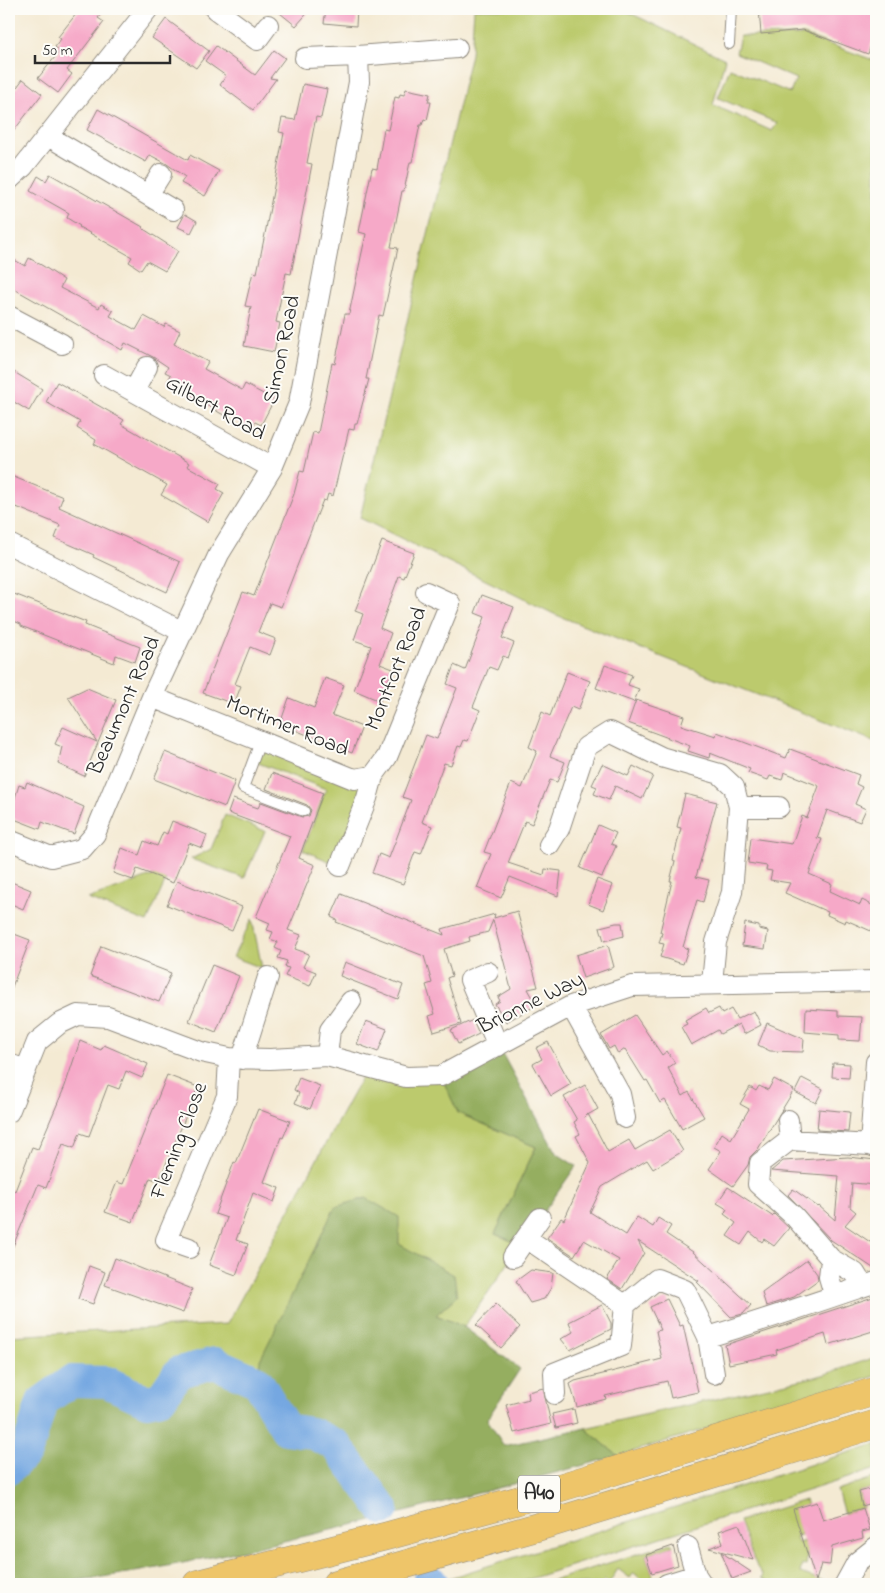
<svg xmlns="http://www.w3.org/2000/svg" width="885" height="1593" viewBox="0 0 885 1593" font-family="'Indie Flower',sans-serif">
  <rect width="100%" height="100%" fill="#fdfcf7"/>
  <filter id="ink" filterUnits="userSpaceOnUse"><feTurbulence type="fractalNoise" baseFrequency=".02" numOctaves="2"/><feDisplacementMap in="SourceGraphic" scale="10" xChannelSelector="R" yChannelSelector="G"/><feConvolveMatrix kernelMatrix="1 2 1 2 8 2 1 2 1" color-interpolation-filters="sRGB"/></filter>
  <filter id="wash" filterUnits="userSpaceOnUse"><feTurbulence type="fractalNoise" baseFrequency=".0096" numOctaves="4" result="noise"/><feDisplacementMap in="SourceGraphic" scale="20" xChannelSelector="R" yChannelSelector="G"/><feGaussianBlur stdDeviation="1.12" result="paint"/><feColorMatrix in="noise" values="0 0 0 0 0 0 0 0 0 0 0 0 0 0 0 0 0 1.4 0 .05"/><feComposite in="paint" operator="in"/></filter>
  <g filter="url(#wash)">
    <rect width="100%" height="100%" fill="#f4ead3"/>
    <path fill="#bcca6d" stroke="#747a4c" d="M474 9H622L725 59 713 105 772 131 777 123 718 98 730 68 790 93 796 79 736 53 740 36 804 35 876 61V742L554 614 360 518 471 54Z
      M260 742 373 776 340 866 303 850 326 789 253 761Z
      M225 815 265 831 244 878 191 859 211 849Z
      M171 869 147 922 88 899Z
      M252 919 262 968 233 957Z
      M368 1066 441 1076 459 1113 536 1147 495 1234 521 1245 464 1327 436 1315 454 1276 398 1244 258 1382 179 1372 161 1398 147 1401 107 1382 42 1402 27 1451 9 1469V1336L227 1324Z
      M876 1357V1376L618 1456 585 1428 823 1375Z
      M876 1444V1469L514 1584H449L446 1579Z
      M876 1477V1500L873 1488 859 1492 863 1508 844 1514 837 1490Z
      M805 1500 807 1505 802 1534 796 1537 798 1543 814 1538 808 1548 806 1566 802 1565 800 1573 827 1582 826 1584H770L761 1578 763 1576 757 1567 739 1521Z
      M671 1543 673 1546 646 1555 653 1576 647 1584 634 1573 630 1578 618 1569 609 1583 604 1580 602 1584H543Z"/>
    <path fill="#95ae60" stroke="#606c46" d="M498 1046 556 1153 576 1166 521 1245 495 1234 536 1147 458 1113 441 1076Z
      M366 1198 399 1217V1244L454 1275 457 1296 436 1315 464 1327 520 1369 487 1419 504 1446 585 1428 618 1456C499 1488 382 1519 262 1546 180 1564 93 1584 9 1584V1469L27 1451 42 1402 71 1381 107 1382 147 1401 161 1398 179 1372 215 1363 258 1382 260 1360 335 1207Z"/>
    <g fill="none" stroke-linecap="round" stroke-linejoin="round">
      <path stroke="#75a7e1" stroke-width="32" d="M9 1469 27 1451 42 1402 71 1381 107 1382 147 1401 161 1398 179 1372 215 1363 258 1382 286 1429 311 1433 336 1445 383 1509
        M429 1579 433 1584"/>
    </g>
    <g id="blocks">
      <path fill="#f6a9c8" d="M80 9H105L98 18 104 22 67 70 72 74 58 93 38 78 60 51 55 47 61 39 58 37Z
        M275 9H311L296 26Z
        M326 9H357L356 26 324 23Z
        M759 9H865L876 13V31L868 54 803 30 761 34Z
        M166 19 209 51 196 68 152 38Z
        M216 46 255 75 274 50 285 58 270 78 276 79 253 110 220 85 226 76 205 61Z
        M23 79 42 94 9 137V98Z
        M303 84 327 89 321 118 316 117 307 163 312 164 291 274 286 273 276 322 280 323 274 352 244 346 251 307 245 306 253 272 257 273 265 234 284 133 279 132 282 118 295 120Z
        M406 89 430 94 428 102H431L427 120 424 119 422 125H420L412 162H410L404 191H402L391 247 398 248 383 316 379 315 366 379H369L357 424H355L354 430 349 429 333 496 328 494 326 501 323 500 281 607 270 603 258 632 276 639 270 655 250 647 235 684 241 686 234 704 203 693 243 592 254 596 294 494 300 471 304 472 313 432 318 433 332 363 335 364 345 314H349L361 257 366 234 359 232 372 168 377 169 384 129 388 130 395 97 399 98 400 94 404 95Z
        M98 109 188 160 190 155 219 171 205 196 181 183 185 177 167 164 150 155 146 162 87 130Z
        M50 174 143 227 142 228 178 251 165 271 147 261 141 270 129 262 132 257 79 227 80 226 67 218 69 213 30 191 38 176 46 181Z
        M185 214 197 221 191 233 178 227Z
        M9 257 25 266 29 258 43 266 64 280 60 288 99 308 101 304 113 311 110 316 136 330 144 316 164 327 166 324 180 331 174 344 208 362 204 369 242 390 245 384 274 400 261 425 255 422 252 429 220 413 167 382 171 375 165 372 168 367 153 357 125 343 122 350 9 286Z
        M9 369 42 389 29 411 9 399Z
        M57 382 124 420 121 424 189 463 187 466 220 484 217 489 224 493 208 522 161 495 167 485 94 444 96 440 77 428 80 422 46 402Z
        M9 475 63 497 59 507 180 562 167 592 93 557 94 555 55 538 60 525 9 504Z
        M382 541 414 553 404 578 399 576 380 628 391 633 380 664 393 669 380 701 354 690 371 646 354 640 363 614 355 611Z
        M9 592 86 622 85 625 140 647 135 662 116 655 114 663 21 626V624L9 619Z
        M482 595 514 607 502 638 514 643 508 658 503 656 497 670 489 667 473 707 480 710 468 741 464 740 461 747 458 746 451 765 444 763 422 822 432 826 421 854 415 852 403 884 372 873 379 854 389 858 411 800 402 797 426 735 437 739 457 688 447 684 454 665 465 670 485 617 475 613Z
        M605 665 632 675 628 685 639 689 634 702 596 688Z
        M567 672 590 681 578 710 571 707 550 756 565 762 557 782 550 780 532 824 525 821 508 863 544 875 545 869 561 871 558 896 510 877 501 898 477 888 491 854 484 852 511 783 522 788 537 751 529 747 542 712 550 716Z
        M325 678 344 685 332 715 362 727 352 753 280 724 289 698 314 708Z
        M87 688 116 700 84 776 58 764 62 747 55 744 63 727 97 742 68 697Z
        M636 700 684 716 681 725 716 736 717 732 786 758 790 749 859 775 856 784 862 787 855 804 866 809 860 822 827 810 817 838 822 839 809 874 832 884 830 891 860 905 862 900 876 907V919L871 931 846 920 845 923 827 915 828 912 785 893 790 883 770 880 772 871 766 870 767 866 748 863 751 838 792 844 802 816 807 818 819 786 784 772 782 780 770 776 768 780 748 773 750 769 710 753 709 758 688 751 690 746 628 723Z
        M165 752 235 781 225 807 154 779Z
        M602 764 628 776 633 766 653 776 642 799 615 786 609 800 594 794 597 787 592 785Z
        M272 773 323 793 299 858 315 865 288 930 301 935 295 949 309 954 303 967 316 972 310 986 285 976 289 968 285 967 287 961 278 958 281 951 275 948 278 942 270 939 273 932 267 930 270 923 256 917 290 836 228 813 233 799 258 808 261 802 302 817 309 816 311 810 307 805 266 789Z
        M27 782 84 807 74 834 42 822 40 829 9 817 19 785 25 787Z
        M685 794 717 802 696 877 709 880 703 902 697 900 683 947 688 949 683 964 660 957 664 944 659 943 662 933 660 932 672 881H670L675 861 673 860 681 828 677 827Z
        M172 821 207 835 202 848 189 843 173 883 137 869 133 880 113 873 122 848 139 855 144 841 157 846 163 832 167 834Z
        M598 825 616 833 611 844 616 846 602 877 580 868Z
        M597 879 613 885 603 910 588 904Z
        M9 881 31 890 23 909 9 903Z
        M177 881 242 907 232 931 167 905Z
        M341 894 444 935 442 929 495 914 494 918 517 911 538 987 528 989 537 1005 506 1022 495 1004 500 1001 498 997 511 989 493 920 488 932 469 937 470 941 444 949 452 976 447 978 461 1024 434 1032 429 1016 435 1014 426 985 432 983 424 956 336 922 337 920 331 917Z
        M616 923H622L624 936 604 941 600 927Z
        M745 923 759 926V929L768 931 765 949 742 946Z
        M9 932 30 940 10 992H9Z
        M608 945 614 967 583 978 576 955Z
        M101 946 171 973 159 1002 90 976Z
        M345 962 403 985 398 999 340 976Z
        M212 965 239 976 216 1032 189 1021Z
        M706 1008 709 1013 719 1008 722 1014 731 1009 737 1019 754 1011 761 1025 744 1034 739 1024 720 1034 718 1030 691 1045 681 1027 687 1024 685 1020Z
        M806 1009 838 1011V1016L862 1017 860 1041 839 1040V1035L805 1032Z
        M635 1015 662 1055 667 1051 675 1063 668 1068 683 1096 689 1092 704 1117 682 1129 665 1100 660 1103 647 1080 645 1081 625 1049 618 1054 614 1046 609 1049 601 1035Z
        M473 1020 479 1034 458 1044 451 1030Z
        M366 1021 387 1029 378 1052 357 1044Z
        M767 1023 804 1039 803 1052 770 1051 758 1045Z
        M80 1041 101 1050 104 1045 148 1064 142 1078 126 1071 119 1089 108 1085 89 1136 80 1133 74 1148 63 1144 46 1188 38 1185 9 1256V1189L15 1191 32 1147 38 1149 65 1086Z
        M548 1042 571 1084 551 1096 533 1064 542 1059 536 1048Z
        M833 1063 850 1064 849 1078 832 1077Z
        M167 1075 198 1087 159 1181 150 1178 133 1222 105 1212 117 1182 123 1184Z
        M299 1078 320 1086 310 1109 295 1103 299 1093 294 1090Z
        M802 1078 823 1089 816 1103 795 1092Z
        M774 1079 794 1090 758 1149 750 1157 748 1165 733 1186 709 1169 721 1151 714 1147 722 1133 731 1139 749 1109 740 1104 750 1087 756 1091 759 1086 768 1090Z
        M585 1085 598 1109 584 1117 588 1114 608 1152 629 1140 635 1150 670 1130 683 1151 653 1169 647 1160 602 1187 590 1212 626 1235 637 1217 653 1227 658 1218 671 1226 666 1234 693 1252 751 1305 743 1314 731 1317 697 1282 699 1281 638 1241 644 1253 622 1289 607 1279 619 1260 584 1240 574 1256 547 1238 561 1218 564 1220 590 1163 576 1136 580 1134 574 1122 577 1120 564 1097Z
        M258 1109 290 1121 283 1138 281 1137 264 1182 279 1188 274 1202 253 1193 236 1240 248 1244 236 1275 209 1265 227 1218 215 1214 234 1162 236 1163Z
        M819 1109 850 1112 848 1132 817 1130Z
        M848 1157 876 1160V1185L852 1183 850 1207 856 1212 845 1225 876 1246V1270L831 1240 788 1195 793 1189 818 1207 819 1206 835 1220 839 1176 771 1171 783 1161Z
        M728 1187 772 1216 774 1214 789 1228 774 1246 764 1239 762 1242 750 1232 741 1245 727 1236 736 1223 724 1214 727 1209 717 1203Z
        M115 1258 192 1289 183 1313 105 1285Z
        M807 1260 817 1274 818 1280 794 1297 766 1306 762 1293Z
        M89 1266 105 1272 93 1304 78 1299Z
        M531 1270 553 1273 551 1288 544 1299 530 1303 516 1281Z
        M876 1296V1330L828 1345 825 1334 776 1350 777 1354 729 1364 725 1345Z
        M667 1299 680 1326 683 1325 698 1392 671 1398 667 1381 605 1396 606 1399 577 1407 570 1384 575 1381 662 1359 656 1331 661 1330 650 1307Z
        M496 1304 520 1327 501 1348 476 1325Z
        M602 1305 611 1323V1329L570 1350 561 1339 573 1332 569 1322Z
        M543 1388 551 1424 514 1433 506 1405 529 1399 528 1392Z
        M574 1409 577 1423 556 1428 552 1414Z
        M873 1488 876 1502 862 1506 859 1492Z
        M817 1502 823 1520 863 1508 870 1530 862 1532 863 1538 832 1547 830 1565 821 1564 816 1581 793 1509Z
        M739 1524 753 1560 709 1548 723 1543 719 1531Z
        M673 1546 678 1565 652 1573 646 1555Z
        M721 1552 751 1572 732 1579Z"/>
    </g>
  </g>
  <g filter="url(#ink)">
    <use href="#blocks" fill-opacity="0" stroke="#908a7f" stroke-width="1"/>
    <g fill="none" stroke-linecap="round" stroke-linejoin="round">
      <defs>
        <path id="service" d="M729 44 731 9
          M260 742 243 788 304 811"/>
        <path id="minor" d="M215 9 257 40 268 25
          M305 58 358 56
          M48 136 173 210
          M9 180 23 167 148 9
          M148 195 161 174
          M9 316 62 344
          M104 375 272 468
          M134 391 147 367
          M9 544 183 632
          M152 697 354 779 373 776 367 798 340 866
          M373 776 387 757 450 603 426 592
          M739 807H779
          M9 840 51 857 82 849 95 834 152 697 219 554 272 468 299 403 359 82 358 56 457 48
          M549 845 559 829 586 747 610 732 661 757 720 774 734 787 739 807 732 892 716 942 712 983
          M488 972 470 980 498 1046
          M571 1006 620 1094 625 1118
          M327 1056 330 1030 351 1001
          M242 1059 268 977
          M876 1062 870 1145 876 1147
          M9 1064 26 1070
          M9 1112 37 1042 59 1024 78 1015 108 1017 201 1052 229 1058 270 1059 327 1056 406 1077 441 1076 571 1006 632 986 876 981
          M788 1120 790 1140
          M526 1238 540 1218
          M189 1248 166 1240 227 1096 229 1058
          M513 1257 526 1238 625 1305
          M831 1259 794 1216 758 1184 760 1163 790 1140 870 1145
          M834 1294 829 1277 831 1259 855 1273 863 1286
          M714 1374 708 1337C765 1320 820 1301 876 1282
          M555 1394 554 1373 621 1346 625 1305 657 1279 685 1290 708 1337
          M688 1547 696 1575 702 1584
          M667 1584 696 1575
          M845 1584 857 1562 876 1547"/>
        <path id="trunk" d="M197 1584 387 1536 516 1501 876 1391
          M336 1584 541 1526 876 1424"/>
      </defs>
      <use href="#service" stroke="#908a7f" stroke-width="12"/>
      <use href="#minor" stroke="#908a7f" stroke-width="22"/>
      <use href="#trunk" stroke="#908a7f" stroke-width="29"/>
      <use href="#service" stroke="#fff" stroke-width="10"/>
      <use href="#minor" stroke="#fff" stroke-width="20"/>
      <use href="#trunk" stroke="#eec569" stroke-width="28"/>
    </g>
  </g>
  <g text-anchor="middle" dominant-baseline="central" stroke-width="4" stroke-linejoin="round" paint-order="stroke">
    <rect fill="#fdfcf7" stroke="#6a6a68" stroke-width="1" x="518" y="1475.5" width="42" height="37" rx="4"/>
    <g font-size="21" font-weight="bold" fill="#2b2b2b">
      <text x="539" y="1494">A40</text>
    </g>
    <g font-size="22" fill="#2b2b2b" stroke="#fdfcf7">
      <text transform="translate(283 350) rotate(-78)">Simon Road</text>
      <text transform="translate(215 409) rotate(29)">Gilbert Road</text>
      <text transform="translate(397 669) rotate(-68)">Montfort Road</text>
      <text transform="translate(125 706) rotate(-66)">Beaumont Road</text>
      <text transform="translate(287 727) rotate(22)">Mortimer Road</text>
      <text transform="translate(531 1004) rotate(-26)">Brionne Way</text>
      <text transform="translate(180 1141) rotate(-69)">Fleming Close</text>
    </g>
  </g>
  <rect width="885" height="1593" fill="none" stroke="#fdfcf7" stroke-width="30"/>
  <path d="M35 55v8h135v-8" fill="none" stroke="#2b2b2b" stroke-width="2.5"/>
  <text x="42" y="55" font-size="15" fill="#2b2b2b" stroke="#fdfcf7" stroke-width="4" paint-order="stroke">50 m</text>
</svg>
